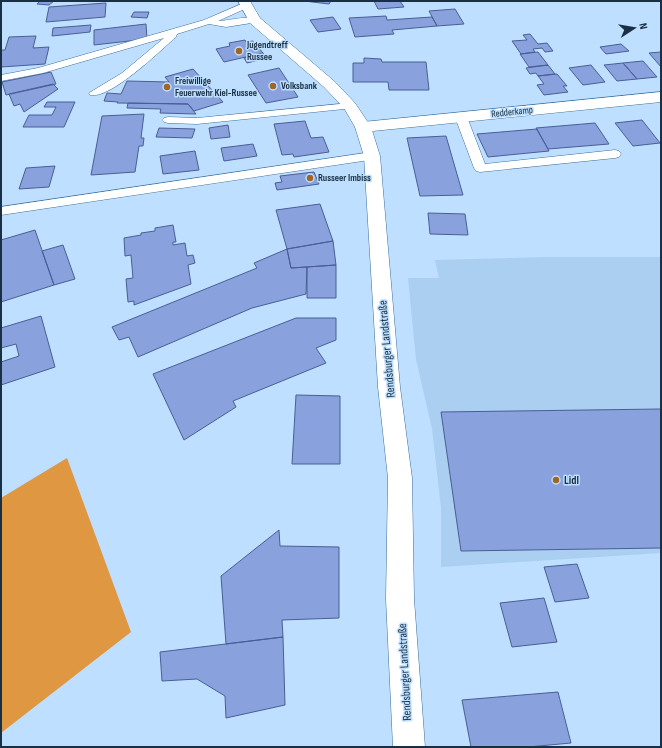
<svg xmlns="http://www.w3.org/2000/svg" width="662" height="748" viewBox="0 0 662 748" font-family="'Sofia Sans Condensed',sans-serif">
  <rect width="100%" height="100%" fill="#bedfff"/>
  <path fill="#abcff0" d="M548 257H661V553L441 567V508L432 429 416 359 408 278H439L435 260Z"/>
  <path fill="#df9741" d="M67 458 131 632 1 733V498Z"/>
  <path fill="#89a1dd" stroke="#495e96" d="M40 1H54L49 5 37 4Z
    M304 1H331L329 4Z
    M374 1H400L404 7 378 9Z
    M106 3 105 17 46 22 49 7Z
    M455 9 464 24 437 26 429 11Z
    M134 12H149L147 18 131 17Z
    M386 16 387 20 432 17 437 26 392 30 394 34 355 37 349 18Z
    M333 17 341 29 318 32 310 20Z
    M146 24 147 39 94 45V30Z
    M91 25 90 32 52 36 53 28Z
    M530 34 538 44 547 43 553 51 545 52 542 48 533 49 535 52 521 54 512 41 527 40 523 35Z
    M36 36 33 48 49 47 45 64 1 67V50H5L9 37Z
    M245 40 246 42 253 41 263 53 224 62 216 49 230 46 229 43Z
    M621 44 629 51 606 54 600 47Z
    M538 52 548 65 529 67 520 54Z
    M661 52V67L649 53Z
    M263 53 267 58 247 63 244 58Z
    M364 58 381 59 382 62H426L429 90H389L388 82H353V63H364Z
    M643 61 657 77 637 79 623 63Z
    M623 63 637 79 617 81 604 65Z
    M548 65 555 74 538 76 536 73 530 74 526 68Z
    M591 65 605 82 583 85 569 68Z
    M279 68 298 97 266 103 248 75Z
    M193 69 223 102 194 111 188 104 117 103 118 102 104 101 107 93 121 94 127 81 169 82 165 77Z
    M51 72 56 84 6 95 2 82Z
    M557 74 567 86H563L568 92 544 95 537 85 544 84 538 76Z
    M53 84 58 89 24 112 20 104 14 106 9 94Z
    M47 102H75L64 127H23L29 115H52L56 107H44Z
    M128 103 188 104 196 114 160 113 161 109 127 108Z
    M144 114 141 138H144L143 146H139L135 172 91 175 102 116Z
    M642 120 660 143 633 146 615 123Z
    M305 121 311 138 323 137 329 152 294 157 293 154 282 155 274 124Z
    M595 123 609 144 548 149 536 128Z
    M228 125 230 137 211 139 209 128Z
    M159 128 195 129 192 138 156 137Z
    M537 129 549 151 488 157 477 134Z
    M446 136 463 195 420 196 407 138Z
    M253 144 257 156 224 161 221 148Z
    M195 151 199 170 163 174 160 156Z
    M55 166 49 187 19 189 26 168Z
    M314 172 319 184 277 190 275 183 282 182 280 176Z
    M320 204 333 241 287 249 276 210Z
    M428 213 465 214 468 235 430 234Z
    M173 225 176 242H173V245L185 243 187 256 193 255 195 263 188 265 191 284 134 305V301L128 302 126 279 133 278 131 255 125 256 124 238 141 235V233L155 231V228Z
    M35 230 54 285 1 302V240Z
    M333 241 336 265 291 268 287 249Z
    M63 245 75 279 54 285 42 251Z
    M287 249 291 268 307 267 306 294 252 308 138 357 129 337 119 340 112 327 257 268 254 263Z
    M336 265V298H307V267Z
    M41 316 55 367 1 385V362L19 356 16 344 1 348V328Z
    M296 318H336V340L316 348 326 363 233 401 236 407 184 440 153 374Z
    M296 395 340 396V464H292Z
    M661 409V548L461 551 441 412Z
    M279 530 280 546 339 547V618L282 620 283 637 226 644 221 576Z
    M577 564 589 598 555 602 544 567Z
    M544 598 557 642 512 647 500 603Z
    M283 637 285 705 226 718 225 696 197 679 162 681 160 652Z
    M558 692 571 743 528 747H471L462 700Z"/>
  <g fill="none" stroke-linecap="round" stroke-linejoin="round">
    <defs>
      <path id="service" d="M246 2 249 3 251 5 249 7 218 21C228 21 254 14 260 20L258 22 226 27 209 24 177 34 176 37C161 50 110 100 90 95L89 93 122 73 164 38 43 73 1 81V75L38 68 204 20Z
        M350 103 356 106 354 108 197 124 168 123 164 122 162 120 164 118 168 117 197 118Z
        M461 114 465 115 467 117 485 164 615 150 619 151 621 154 619 157 615 158 480 172 476 171 474 168 455 117 457 115Z
        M372 152 376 153 378 156 376 159 1 215V207Z"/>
      <path id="minor" d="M661 92V102L363 132 357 130 355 127 357 124 363 122Z"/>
      <path id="tertiary" d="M238 1H250L260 18 334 81 355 103 371 127 380 156 400 387 412 478 414 599 425 747H393L386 599 388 478 378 387 364 156 355 127 344 108 324 87 250 23Z"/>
    </defs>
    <use href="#service" stroke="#3a6f9d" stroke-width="1"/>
    <use href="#minor" stroke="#3a6f9d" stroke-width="1"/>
    <use href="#tertiary" stroke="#3a6f9d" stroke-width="1"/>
    <use href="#service" fill="#fff" fill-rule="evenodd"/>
    <use href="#minor" fill="#fff" fill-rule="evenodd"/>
    <use href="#tertiary" fill="#fff" fill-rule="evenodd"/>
  </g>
  <g fill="#9f6723" stroke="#bedfff" stroke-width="1.5">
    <circle cx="239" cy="51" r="4"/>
    <circle cx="273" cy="86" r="4"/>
    <circle cx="167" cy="87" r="4"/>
    <circle cx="310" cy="178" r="4"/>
    <circle cx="556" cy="480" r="4"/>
  </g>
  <g text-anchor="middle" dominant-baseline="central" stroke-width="3" stroke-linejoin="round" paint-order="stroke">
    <g font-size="10" font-weight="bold" fill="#193044" stroke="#bedfff" text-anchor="start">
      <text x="247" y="45">Jugendtreff<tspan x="247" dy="12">Russee</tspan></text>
      <text x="175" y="81">Freiwillige<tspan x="175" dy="12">Feuerwehr Kiel-Russee</tspan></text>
      <text x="281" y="86">Volksbank</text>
      <text x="318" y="178">Russeer Imbiss</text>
    </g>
    <g font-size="10" fill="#193044" stroke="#bedfff">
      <text transform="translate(512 112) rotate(-6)">Redderkamp</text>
    </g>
    <g font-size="12" fill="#193044" stroke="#bedfff">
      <text transform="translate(387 349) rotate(-95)">Rendsburger Landstraße</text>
      <text transform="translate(405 672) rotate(-93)">Rendsburger Landstraße</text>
    </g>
    <g font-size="12" font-weight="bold" fill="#193044" stroke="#bedfff" text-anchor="start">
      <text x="564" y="480">Lidl</text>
    </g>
  </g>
  <rect width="662" height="748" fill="none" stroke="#193044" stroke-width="4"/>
  <g transform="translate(634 28) rotate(78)" stroke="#bedfff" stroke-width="3" paint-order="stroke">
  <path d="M0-3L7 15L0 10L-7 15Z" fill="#193044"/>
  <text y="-6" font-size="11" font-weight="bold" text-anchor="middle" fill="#193044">N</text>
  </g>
</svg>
